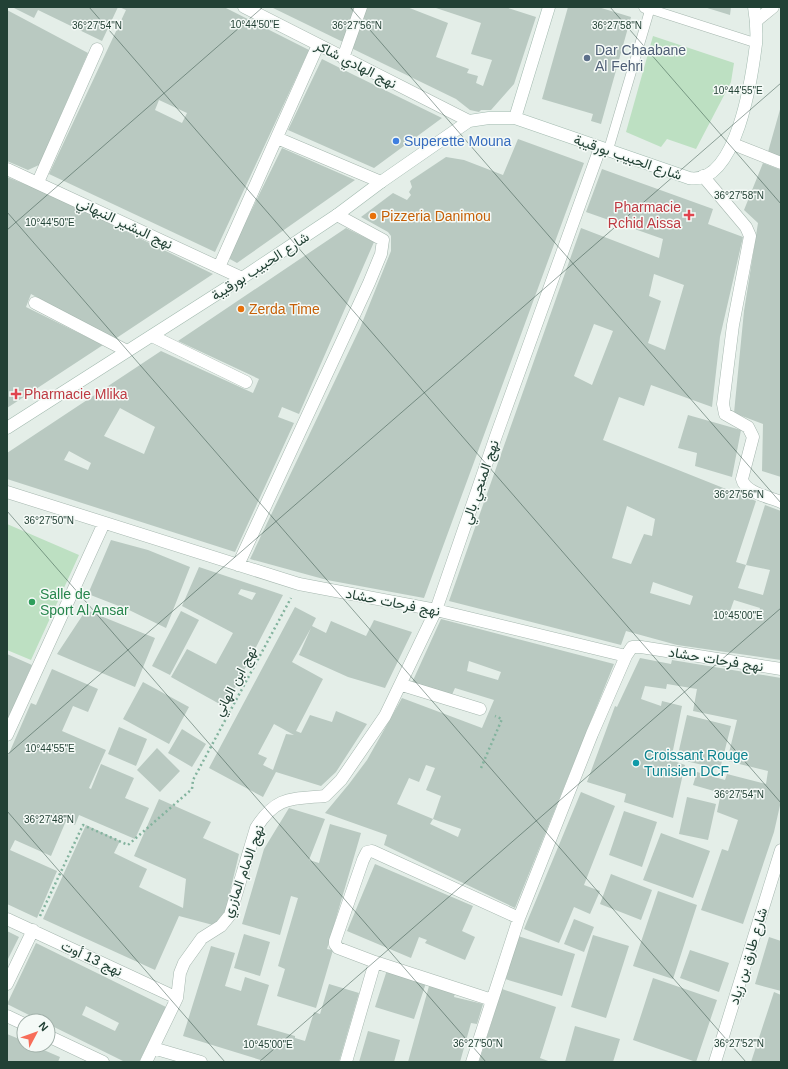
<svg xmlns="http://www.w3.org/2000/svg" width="788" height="1069" viewBox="0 0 788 1069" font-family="Arial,Vazirmatn,sans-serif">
  <rect width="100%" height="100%" fill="#e4eee8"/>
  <path fill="#bde0c2" d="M653 36 734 63 731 82 696 149 667 139 661 147 626 132Z
    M7 524 79 555 31 660 7 650Z"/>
  <path fill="#b9c9c1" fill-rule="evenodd" d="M12 7H118L102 41 38 10 34 18Z
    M119 7H224L309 50 215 252 49 174 126 10ZM159 100 187 113 182 123 155 110Z
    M271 7H356L343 42Z
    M365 7H407L448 23 436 57 469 69 467 73 478 76 476 83 483 86 492 60 471 54 481 23 433 7H505L536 17 514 84 491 110H481L479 112 470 110 456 99 351 48Z
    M568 7H598L631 17 601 124 591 121 593 114 542 99Z
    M704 7H731L730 15Z
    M7 10 88 53 39 165 28 170 7 161Z
    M322 59 354 75 442 118 374 168 288 130Z
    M781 106V157L768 152Z
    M518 139 584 163 424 598 327 580 250 559 360 328 391 251V236L388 232 361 217 393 193 407 200 411 195 409 192 412 187 410 181 446 157 464 160 503 175Z
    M282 148 355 180 237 263 228 258Z
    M763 163 781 170V477L762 471 763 424 734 413 744 311 758 223 744 210Z
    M602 169 713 209 708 224 743 237 720 337 712 407 651 385 644 406 619 397 603 440 756 501 736 562 746 565 738 588 763 595 770 570 746 565 765 505 781 511V660L677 645 626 631 621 645 449 601 581 228 659 258 663 239 586 212ZM654 274 684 285 665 350 648 343 661 301 649 296ZM594 324 613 331 592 385 574 376ZM627 506 655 519 652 536 644 534 631 564 612 558ZM653 582 693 596 690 605 650 593ZM734 600 760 608 757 618 729 614Z
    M7 177 47 193 213 274 115 339 31 294 26 307 103 345 7 408Z
    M346 228 374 242 299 414 282 407 278 417 294 423 235 552 7 479V453L161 351 253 393 259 379 178 341ZM120 408 155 427 144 454 104 436ZM69 451 91 463 88 470 64 460Z
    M688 415 741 430 732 477 695 466 697 453 678 448Z
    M111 540 148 550 190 567 166 628 129 610 88 594Z
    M199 567 283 595 225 707 171 677 187 649 216 664 233 633 182 606ZM241 589 256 593 252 600 238 594Z
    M295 607 316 618 312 626 326 633 331 621 366 636 374 620 412 632 385 688 348 677 299 655 311 628 292 662 323 679 296 731 301 733 310 715 332 722 336 711 367 724 336 772 321 786 276 772 263 797 209 768ZM274 724 294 735 286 734 273 770 263 765 267 758 258 754Z
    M86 610 155 638 135 687 57 654Z
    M181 611 199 620 170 675 152 666Z
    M441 619 614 664 515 908 384 845 387 835 325 813 349 784 367 760 402 698 482 728 494 700 455 688 450 699 410 687ZM469 661 501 672 498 680 467 671ZM426 765 435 768 426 790 441 796 433 819 461 829 458 837 430 824 433 819 397 804 409 778 419 782Z
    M7 654 32 665 7 721Z
    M640 658 671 664 672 660 781 678V801L774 832 743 924 701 910 722 849 728 851 738 820 717 812 721 793 693 785 697 772 725 780 727 774 766 784 768 771 727 761 737 720 693 711 697 689 667 684 666 689 645 686 641 699 661 706 662 701 682 706 671 760 685 765 673 818 624 802 626 794 587 782 615 706 617 707Z
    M52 669 98 689 88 712 73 706 62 731 106 750 89 788 91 789 101 764 134 778 125 798 149 808 135 839 79 815 75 825 66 821 51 856 15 840 10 850 57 871 37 918 7 904V758L31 703 36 705Z
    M143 682 189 707 169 744 123 719Z
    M687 715 731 726 720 769 677 759Z
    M119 727 147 739 136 766 108 754Z
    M182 729 206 744 192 767 168 753Z
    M157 748 180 771 160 792 137 770Z
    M581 792 615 806 584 885 600 891 590 914 574 907 559 943 524 929Z
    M687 797 716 804 708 840 679 834Z
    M159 799 211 822 203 838 239 854 225 913 213 925 179 916 155 970 43 919 86 825 120 841 114 853 147 869 139 887 183 908 186 879 134 856Z
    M289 808 325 819 309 860 319 863 330 824 361 833 327 949 333 950 316 1008 277 996 285 969 278 966 298 898 291 896 280 935 242 924 264 849Z
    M624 811 657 822 642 867 609 855Z
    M661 833 710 851 693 898 643 880Z
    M375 864 473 906 462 931 475 937 465 960 425 943 427 940 419 937 411 958 347 931Z
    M611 874 652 890 641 920 600 904Z
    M658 891 697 905 673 979 633 966Z
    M574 919 594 927 584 952 564 944Z
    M7 931 19 937 8 959H7Z
    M244 934 270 942 260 976 234 968Z
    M593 935 629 946 606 1018 571 1007Z
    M518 936 575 954 562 996 505 979Z
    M769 937 781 941V991L755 984Z
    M36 943 166 1007 139 1062H125L48 1024V1021H41L7 1004ZM86 1006 119 1023 115 1031 82 1015Z
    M211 946 235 953 225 986 241 991 245 977 269 985 257 1025 295 1036V1038L305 1041 314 1012 320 1014 329 984 359 993 339 1062H267L183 1036Z
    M690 950 729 963 719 992 680 978Z
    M387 970 426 983 414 1019 375 1007Z
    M653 978 717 1000 696 1062 633 1040Z
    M429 986 455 993 454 997 483 1004 477 1024 471 1023 460 1062H408Z
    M502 989 556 1007 540 1058 551 1062H479Z
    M774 992 781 995V1062H751Z
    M575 1026 620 1039 613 1062H565Z
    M368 1031 400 1040 394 1062H359Z
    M7 1034 24 1041V1045H32L60 1057 58 1062H7Z"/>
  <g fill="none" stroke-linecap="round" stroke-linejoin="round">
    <defs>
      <path id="lane" d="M608 151 650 9 756 43"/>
      <path id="street" d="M244 7 469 121
        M645 7 650 9
        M756 21 773 7
        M343 58 361 7
        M277 138 381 182
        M733 144 781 163
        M7 169 242 278
        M703 176 746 227 750 236 733 325 723 404 725 414 748 427 753 437 742 479C745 493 770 497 781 502
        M38 182 97 49
        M219 267 318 45
        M35 303 127 351
        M152 336 246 382
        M7 492 299 584 436 610 626 656 632 647H641L781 669
        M238 565 369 283 381 254 383 240 337 215
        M402 685 480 709
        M7 735 104 523
        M7 919 177 998
        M7 984 33 930
        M492 1000 375 962 338 948 335 944V941L363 860 367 852 372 851 519 918
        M7 1016 24 1024
        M48 1036 103 1062
        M153 1048 201 1062
        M146 1062 177 998 180 973 184 963 202 938 221 926 230 915 256 828C276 796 291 799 325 796L341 780 385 716 436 610 496 436 600 148
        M346 1062 375 962
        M472 1062 519 918 592 734 626 656
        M715 1062 781 850"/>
      <path id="secondary" d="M515 118 549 7
        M7 428 242 278 337 215 381 182 469 121 489 118H515L689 178C737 186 752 76 756 44 757 32 756 19 754 7"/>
    </defs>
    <use href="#lane" stroke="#a6b7af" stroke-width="10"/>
    <use href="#street" stroke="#a6b7af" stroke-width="13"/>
    <use href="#secondary" stroke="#a2baaf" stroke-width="13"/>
    <path stroke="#83b39e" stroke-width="2.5" stroke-dasharray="2 3" stroke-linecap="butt" d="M481 768 502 719 495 716
      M40 916 83 825 128 845 192 789 193 780 291 598"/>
    <use href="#lane" stroke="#fff" stroke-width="9"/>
    <use href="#street" stroke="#fff" stroke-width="12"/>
    <use href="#secondary" stroke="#fff" stroke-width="12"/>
  </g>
  <path fill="none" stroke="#224135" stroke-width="1" stroke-opacity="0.45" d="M89 7 781 803M350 7 781 503M610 7 781 204M7 212 746 1062M7 230 263 7M7 511 486 1062M7 755 781 83M7 811 225 1062M259 1062 781 608"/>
  <circle fill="#5c6f8a" stroke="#f5faf7" stroke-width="1.5" cx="587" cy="58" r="4"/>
  <circle fill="#3f7fe0" stroke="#f5faf7" stroke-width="1.5" cx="396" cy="141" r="4"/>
  <g fill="#e0444e" stroke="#f5faf7" stroke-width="1.5">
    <path d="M687 209h4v4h4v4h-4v4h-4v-4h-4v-4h4z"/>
    <path d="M14 388h4v4h4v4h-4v4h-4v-4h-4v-4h4z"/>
  </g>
  <g fill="#e8710a" stroke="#f5faf7" stroke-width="1.5">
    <circle cx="373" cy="216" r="4"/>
    <circle cx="241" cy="309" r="4"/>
  </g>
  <circle fill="#2e9e5b" stroke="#f5faf7" stroke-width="1.5" cx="32" cy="602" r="4"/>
  <circle fill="#0f9aa8" stroke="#f5faf7" stroke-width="1.5" cx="636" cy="763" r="4"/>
  <g text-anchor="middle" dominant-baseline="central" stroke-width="3" stroke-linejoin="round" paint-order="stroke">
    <g font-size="14" fill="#4e5e75" stroke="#f5faf7" text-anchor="start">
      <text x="595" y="50">Dar Chaabane<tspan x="595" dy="16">Al Fehri</tspan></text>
    </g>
    <g font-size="14" fill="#224135" stroke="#f5faf7">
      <text transform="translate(356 64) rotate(27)">نهج الهادي شاكر</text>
      <text transform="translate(628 157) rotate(19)">شارع الحبيب بورقيبة</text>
      <text transform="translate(125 223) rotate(25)">نهج البشير النبهاني</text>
      <text transform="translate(260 266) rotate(-33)">شارع الحبيب بورقيبة</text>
      <text transform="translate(480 482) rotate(-71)">نهج المنجي بالي</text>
      <text transform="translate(393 602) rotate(11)">نهج فرحات حشاد</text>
      <text transform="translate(716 659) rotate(9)">نهج فرحات حشاد</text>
      <text transform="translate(235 681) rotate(-62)">نهج ابن الهاني</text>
      <text transform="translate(243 871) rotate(-70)">نهج الامام المازري</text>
      <text transform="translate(748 956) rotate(-73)">شارع طارق بن زياد</text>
      <text transform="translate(92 958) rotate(25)">نهج 13 أوت</text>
    </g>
    <g font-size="14" fill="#366cbe" stroke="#f5faf7" text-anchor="start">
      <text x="404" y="141">Superette Mouna</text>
    </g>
    <g font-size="14" fill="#be3a42" stroke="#f5faf7" text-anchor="end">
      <text x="681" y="207">Pharmacie<tspan x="681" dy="16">Rchid Aissa</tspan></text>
      <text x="24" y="394" text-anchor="start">Pharmacie Mlika</text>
    </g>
    <g font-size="14" fill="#c56008" stroke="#f5faf7" text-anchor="start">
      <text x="381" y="216">Pizzeria Danimou</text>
      <text x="249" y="309">Zerda Time</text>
    </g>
    <g font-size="14" fill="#27864d" stroke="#f5faf7" text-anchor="start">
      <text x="40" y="594">Salle de<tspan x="40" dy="16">Sport Al Ansar</tspan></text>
    </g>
    <g font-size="14" fill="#0d838f" stroke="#f5faf7" text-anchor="start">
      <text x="644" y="755">Croissant Rouge<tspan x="644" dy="16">Tunisien DCF</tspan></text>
    </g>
  </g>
  <g font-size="10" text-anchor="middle" fill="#224135" stroke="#f5faf7" stroke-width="3" stroke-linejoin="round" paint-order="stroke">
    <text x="255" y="28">10°44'50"E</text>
    <text x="97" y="29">36°27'54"N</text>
    <text x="357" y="29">36°27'56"N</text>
    <text x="617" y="29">36°27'58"N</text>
    <text x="738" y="94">10°44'55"E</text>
    <text x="739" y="199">36°27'58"N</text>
    <text x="50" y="226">10°44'50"E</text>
    <text x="739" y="498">36°27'56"N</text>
    <text x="49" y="524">36°27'50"N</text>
    <text x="738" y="619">10°45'00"E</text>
    <text x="50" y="752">10°44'55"E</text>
    <text x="739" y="798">36°27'54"N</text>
    <text x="49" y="823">36°27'48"N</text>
    <text x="478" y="1047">36°27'50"N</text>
    <text x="739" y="1047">36°27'52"N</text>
    <text x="268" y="1048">10°45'00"E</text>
  </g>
  <rect width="788" height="1069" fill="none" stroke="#224135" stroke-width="16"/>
  <g transform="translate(36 1033) rotate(49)"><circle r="19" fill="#f5faf7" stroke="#a1b0a9"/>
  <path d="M0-3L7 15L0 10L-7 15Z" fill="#f76d59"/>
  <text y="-6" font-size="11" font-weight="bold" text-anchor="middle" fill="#224135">N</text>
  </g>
</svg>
